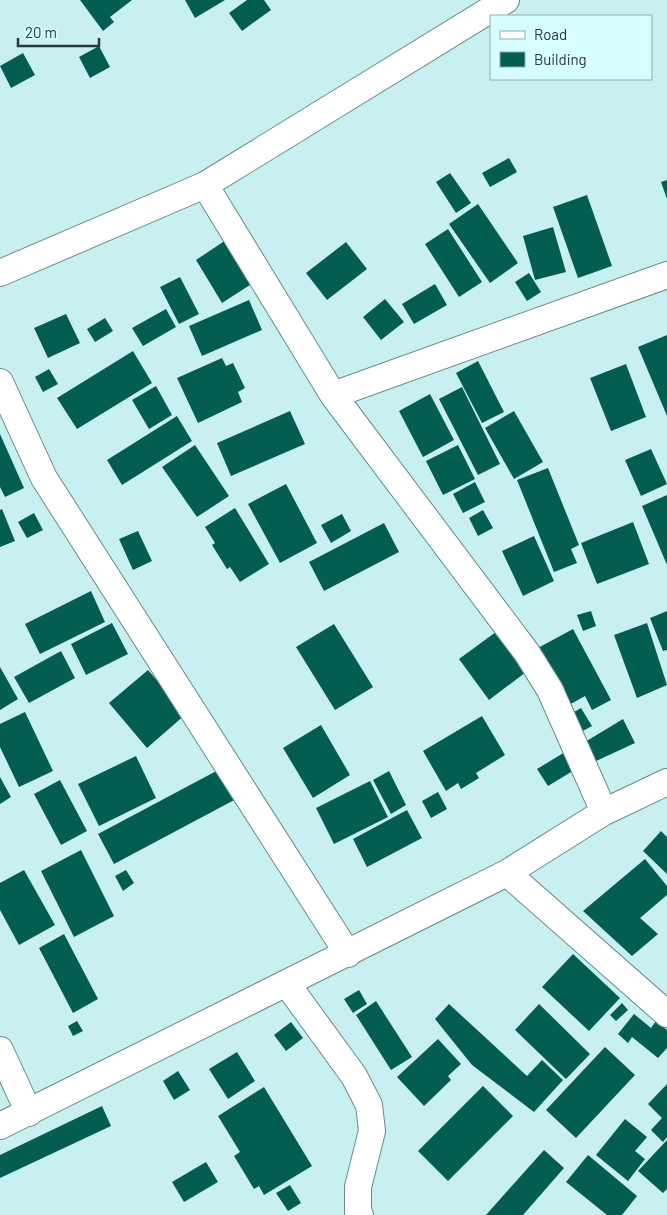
<svg xmlns="http://www.w3.org/2000/svg" width="667" height="1215" viewBox="0 0 667 1215" font-family="Barlow,sans-serif">
  <rect width="100%" height="100%" fill="#c9f0f1"/>
  <path fill="#035d50" d="M80 0H132L110 17 114 22 103 31Z
    M185 0H225L195 18Z
    M247 0H264L271 10 242 31 229 13Z
    M99 46 110 67 90 78 79 57Z
    M23 53 35 75 11 88 0 66Z
    M509 158 517 172 490 187 482 173Z
    M450 173 471 203 456 213 436 182Z
    M667 180V199L661 182Z
    M587 195 612 266 578 278 553 207Z
    M478 204 518 263 490 283 449 224Z
    M553 227 566 272 535 280 523 236Z
    M448 229 482 282 459 297 425 244Z
    M226 240 253 283 222 303 196 260Z
    M346 242 367 269 327 300 306 273Z
    M529 273 541 292 527 301 515 282Z
    M180 277 199 314 179 324 160 287Z
    M435 284 447 305 414 324 402 304Z
    M385 299 404 322 381 340 363 317Z
    M249 300 262 330 202 356 189 326Z
    M166 309 176 327 143 346 132 328Z
    M66 314 80 343 48 358 34 328Z
    M105 318 113 331 95 342 87 329Z
    M667 335V416L638 347Z
    M133 351 152 383 77 429 57 398Z
    M222 358 226 366 233 363 245 388 238 392 242 402 198 423 177 378Z
    M478 361 504 412 482 423 456 373Z
    M626 364 646 417 611 431 590 378Z
    M49 369 58 384 43 392 35 377Z
    M156 386 172 415 149 429 132 400Z
    M462 387 500 464 478 475 439 399Z
    M430 394 454 440 423 457 399 411Z
    M290 411 305 444 231 476 217 443Z
    M514 411 543 462 514 479 485 428Z
    M177 416 192 441 122 485 107 460Z
    M0 434 24 488 5 497 0 487Z
    M195 445 229 496 197 517 162 467Z
    M458 445 475 479 443 495 426 461Z
    M651 449 667 484 641 496 625 460Z
    M548 468 579 545 571 549 577 563 554 572 517 480Z
    M475 482 485 502 463 513 453 494Z
    M286 484 317 543 280 563 248 504Z
    M667 495V565L642 506Z
    M235 508 269 564 240 582 230 567 227 569 212 545 215 543 205 527Z
    M2 509 15 541 0 547V510Z
    M483 510 493 528 478 536 469 518Z
    M34 513 43 530 27 538 18 522Z
    M342 514 351 531 331 543 321 525Z
    M633 522 649 564 597 584 581 543Z
    M384 523 399 552 324 591 309 562Z
    M138 531 152 561 133 570 119 539Z
    M534 536 554 581 523 596 502 551Z
    M91 591 105 622 40 654 25 624Z
    M591 611 596 626 583 631 577 615Z
    M667 611V650L663 651 650 618Z
    M112 623 128 654 86 675 71 644Z
    M647 623 667 685 637 698 614 635Z
    M334 624 373 687 335 710 296 647Z
    M500 629 530 669 489 700 459 659Z
    M573 629 611 700 592 710 585 696 567 706 536 649Z
    M61 651 75 678 29 703 14 677Z
    M0 667 18 699 0 710Z
    M148 670 186 714 147 748 109 703Z
    M581 708 592 726 577 734 567 716Z
    M25 712 53 771 19 787 0 747V724Z
    M482 716 505 755 476 773 479 778 461 789 458 783 446 791 423 751Z
    M623 719 635 743 594 762 585 742Z
    M321 725 350 775 313 798 283 748Z
    M570 749 581 766 548 786 537 769Z
    M136 756 156 798 99 826 78 784Z
    M222 768 238 798 114 864 98 834Z
    M389 771 406 805 391 814 373 780Z
    M0 777 11 797 0 804Z
    M60 780 87 831 61 845 34 794Z
    M370 781 388 817 334 844 316 808Z
    M438 792 447 809 431 818 422 801Z
    M407 810 422 838 367 867 353 839Z
    M661 831 667 837V874L643 851Z
    M81 850 114 916 74 937 41 871Z
    M645 859 667 886V895L640 918 658 934 632 956 583 911Z
    M24 870 55 925 19 945 0 910V883Z
    M126 870 134 883 123 891 115 876Z
    M64 934 98 999 73 1013 39 948Z
    M573 954 620 998 589 1031 542 987Z
    M359 990 367 1004 353 1013 344 999Z
    M376 1001 412 1057 391 1070 356 1015Z
    M622 1003 628 1010 616 1021 610 1015Z
    M449 1004 527 1076 542 1060 563 1080 534 1112 472 1065 435 1019Z
    M539 1004 590 1054 566 1079 515 1030Z
    M634 1014 651 1028 656 1021 667 1030V1048L658 1058 632 1037 628 1043 618 1034Z
    M77 1021 83 1031 73 1036 68 1026Z
    M291 1022 303 1038 286 1051 274 1035Z
    M438 1039 461 1064 448 1076 451 1080 424 1106 397 1077Z
    M605 1047 635 1075 576 1138 546 1110Z
    M237 1052 255 1081 228 1099 209 1069Z
    M178 1071 190 1090 174 1100 163 1081Z
    M667 1084V1137L663 1142 651 1130 662 1118 648 1104Z
    M483 1086 513 1116 448 1181 418 1151Z
    M264 1087 312 1166 264 1195 259 1186 254 1189 234 1156 240 1152 218 1116Z
    M102 1106 111 1126 0 1178V1155Z
    M625 1119 647 1137 635 1151 645 1159 628 1181 596 1155Z
    M667 1140V1189L663 1193 638 1171Z
    M544 1150 564 1168 523 1215H486Z
    M588 1155 637 1196 622 1215H607L566 1182Z
    M206 1162 218 1182 184 1202 172 1182Z
    M290 1185 301 1203 288 1211 276 1193Z"/>
  <g fill="none" stroke-linecap="round" stroke-linejoin="round">
    <defs>
      <path id="street" d="M205 185 333 395 527 653 550 690 604 812
        M0 273 205 185 506 0
        M0 382 44 478 348 954
        M333 395 667 275
        M507 873 667 1014
        M287 984 354 1076 369 1105 372 1131 358 1187V1212L360 1215
        M0 1050 29 1113
        M0 1126 507 873 604 812 667 782"/>
    </defs>
    <use href="#street" stroke="#678b8c" stroke-width="28"/>
    <use href="#street" stroke="#fff" stroke-width="26"/>
  </g>
  <rect x="490" y="15" width="162" height="65" fill="#d6fdff" stroke="#91aeb0"/>
  <rect x="500" y="31" width="25" height="8" fill="#ffffff" stroke="#91aeb0"/>
  <text x="534" y="40" font-size="15" fill="#293839">Road</text>
  <rect x="500" y="52" width="25" height="15" fill="#035d50" stroke="#91aeb0"/>
  <text x="534" y="65" font-size="15" fill="#293839">Building</text>
  <path d="M18 38v8h81v-8" fill="none" stroke="#293839" stroke-width="2.5"/>
  <text x="25" y="38" font-size="15" fill="#293839" stroke="#d6fdff" stroke-width="4" paint-order="stroke">20 m</text>
</svg>
